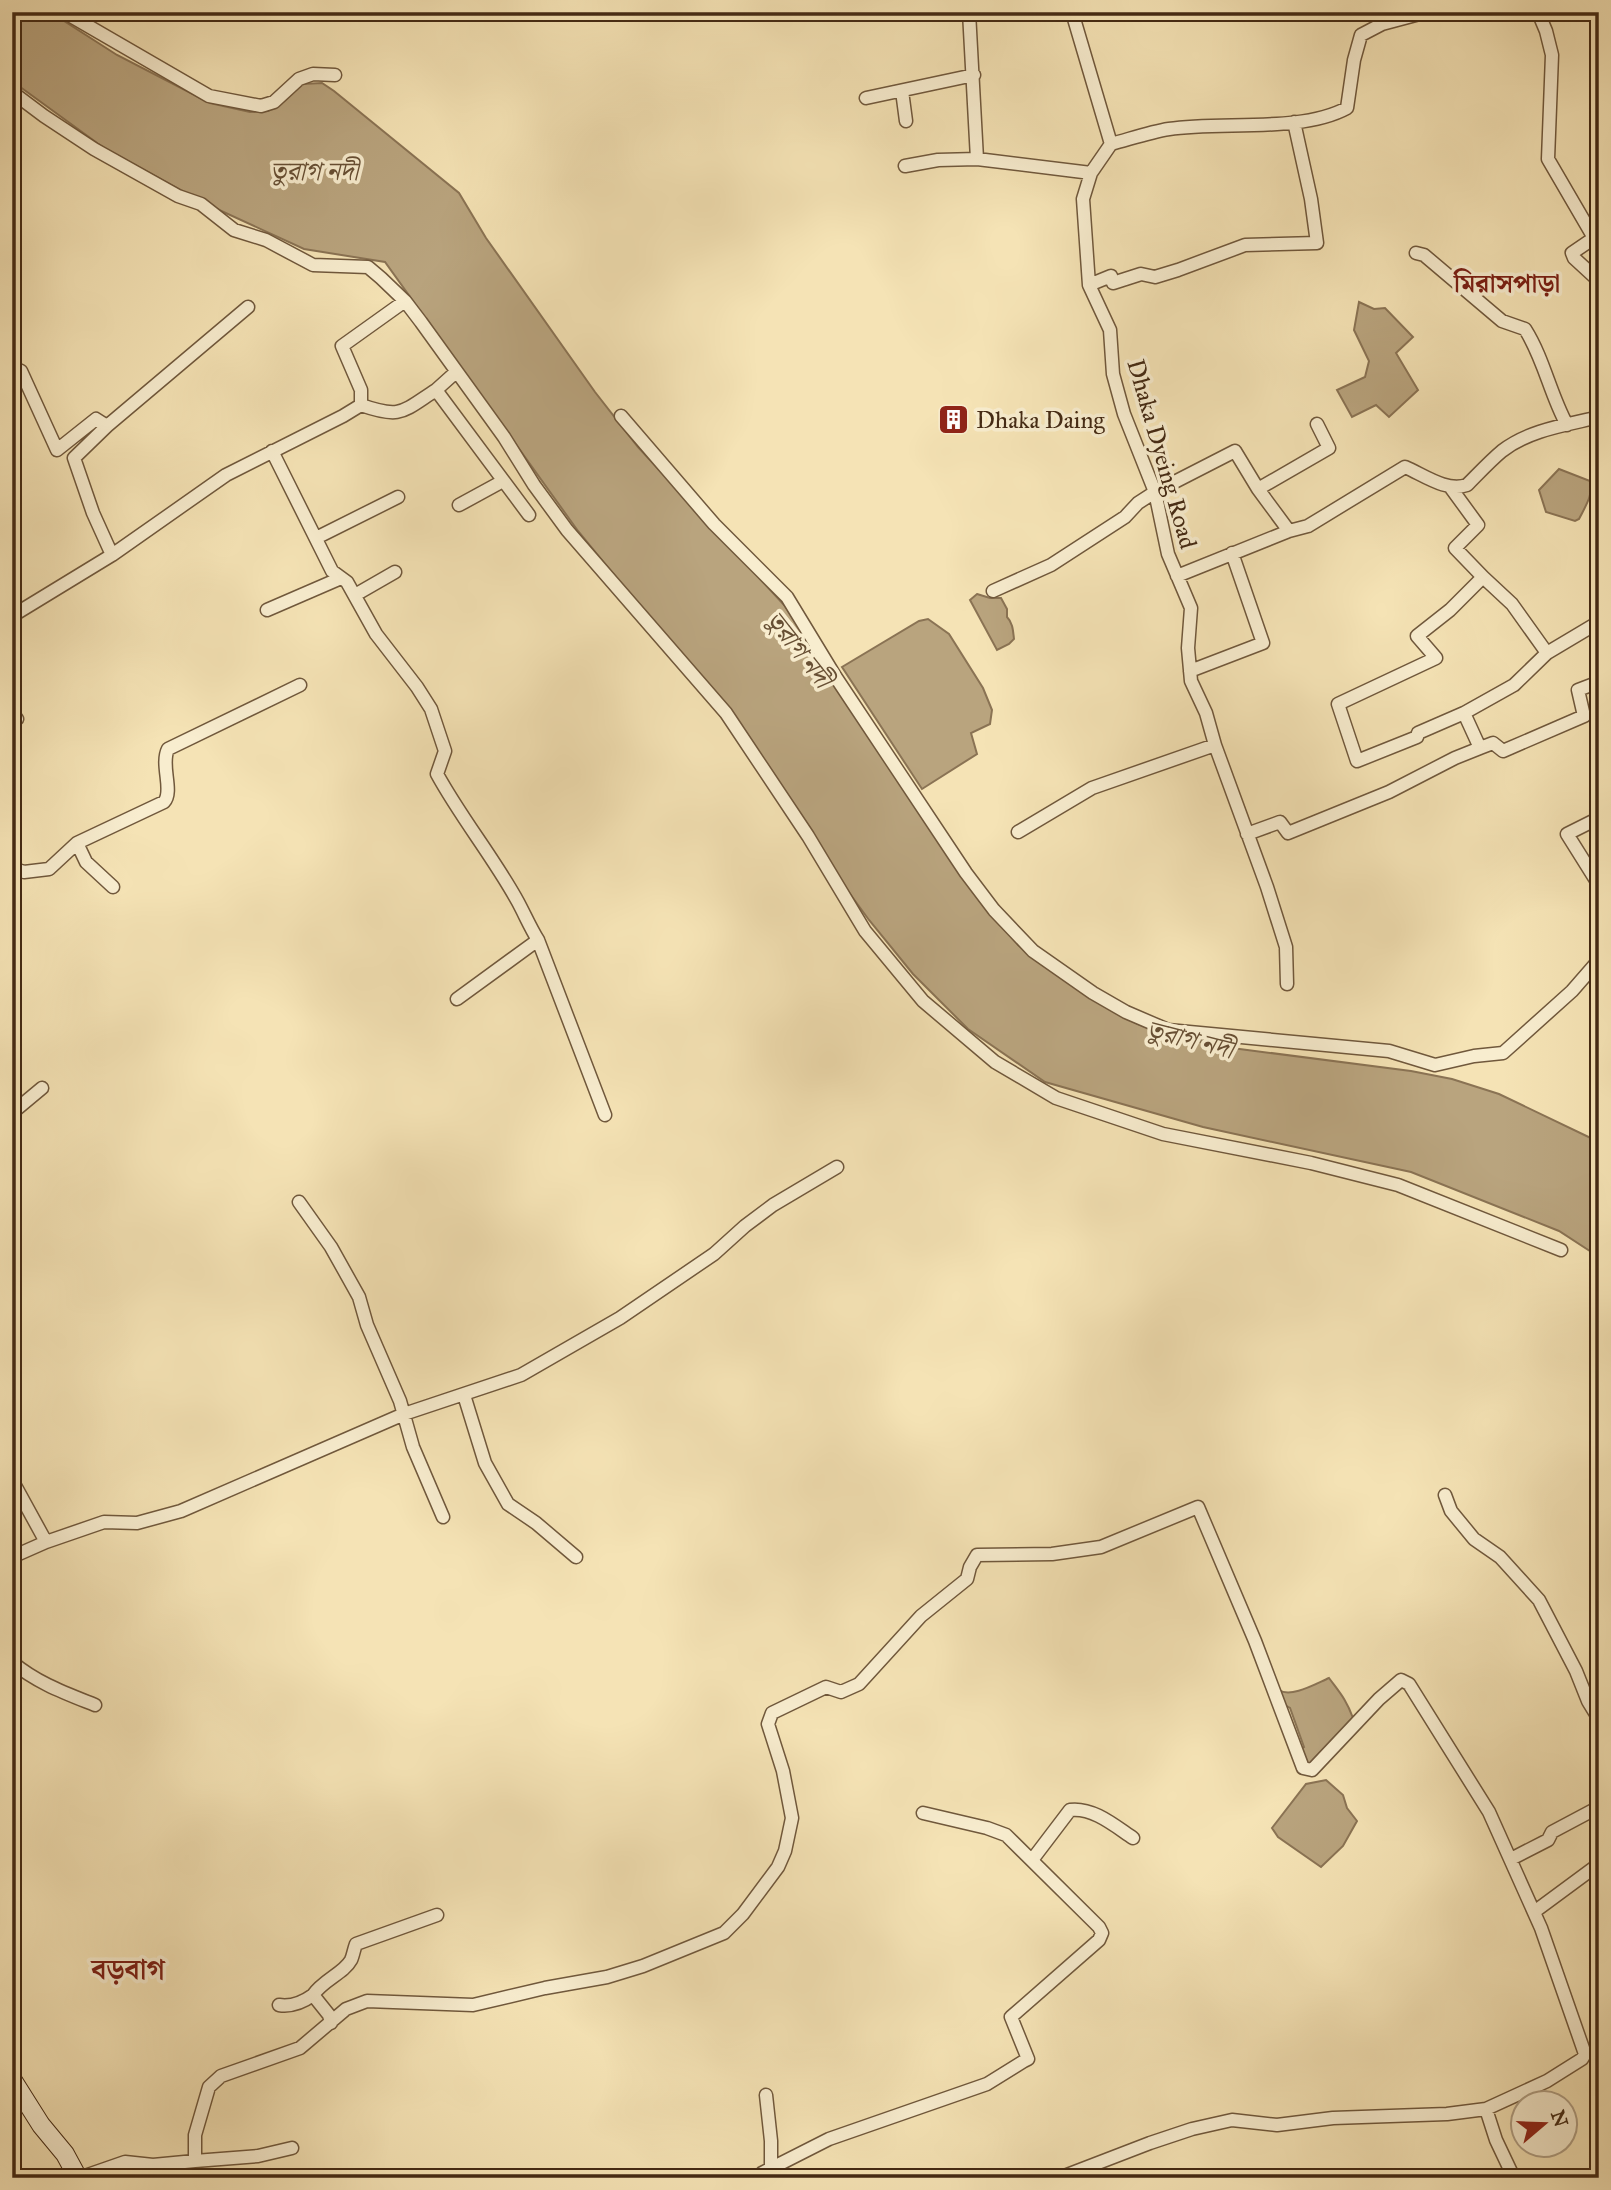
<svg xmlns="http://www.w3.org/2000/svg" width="1611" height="2190" viewBox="0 0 1611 2190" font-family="'IM FELL Great Primer','Noto Serif Bengali',serif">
  <rect width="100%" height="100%" fill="#f5e3b5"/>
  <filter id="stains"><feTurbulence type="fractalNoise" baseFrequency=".00286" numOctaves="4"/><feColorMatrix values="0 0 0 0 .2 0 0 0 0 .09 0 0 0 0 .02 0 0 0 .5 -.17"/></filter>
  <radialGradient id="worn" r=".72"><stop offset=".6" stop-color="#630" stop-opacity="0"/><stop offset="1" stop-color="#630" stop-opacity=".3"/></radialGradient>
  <path fill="#b9a47e" stroke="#8a7354" stroke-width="2" d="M12 12H50L117 55 210 103 250 112 268 111 283 102 302 84 322 83 334 91 459 193 486 238 595 392 638 447 785 606 979 900 1018 945 1107 1008 1138 1024 1175 1037 1232 1048 1411 1071 1452 1079 1499 1094 1599 1142V1257L1559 1231 1411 1172 1203 1127 1045 1082 968 1029 913 974 869 920 650 619 578 531 385 262 304 249 204 203 104 148 12 81Z
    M1359 302 1374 309 1385 308 1413 337 1396 353 1418 390 1389 417 1376 405 1352 417 1337 390 1365 377 1369 361 1354 330Z
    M1559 469 1590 481C1594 494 1585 507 1579 519L1575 521 1546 512 1539 490Z
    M977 594 990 598H1001L1007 609V617C1013 623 1013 631 1014 639L1009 644 997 650 970 600Z
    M928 619 949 634 983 688 992 710 990 724 971 733 977 754 922 789 842 667 919 621Z
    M1329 1678C1340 1693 1346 1699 1353 1718L1313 1764 1303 1762 1299 1750 1304 1747 1290 1708 1281 1703 1279 1690C1291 1698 1315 1684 1329 1678Z
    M1326 1780 1343 1795 1347 1808 1357 1821 1343 1846 1321 1867 1278 1837 1272 1828 1306 1784Z"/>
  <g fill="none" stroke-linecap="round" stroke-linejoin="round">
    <defs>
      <path id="street" d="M64 12 209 96 261 106 274 102 299 79 313 74 335 75
        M969 12 977 159
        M1072 12 1111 144
        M1538 12 1546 31 1552 55 1548 159 1594 238 1572 253 1574 258 1599 281
        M902 91 906 121
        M12 92 44 116 94 149 178 196 201 204 234 230 266 240 313 265 368 267 381 278 405 301 421 322 504 437 534 485 567 530 726 713 808 836 865 931 923 1001 995 1062 1056 1098 1163 1134 1311 1163 1398 1185 1561 1250
        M866 98 974 75
        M905 166 938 160 977 159 1091 173
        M1416 253 1424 255 1502 321 1525 329C1544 359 1550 394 1567 425
        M1089 285 1111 276 1113 283 1141 274 1155 277 1178 270 1245 245 1317 243 1311 199 1294 122
        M12 367 21 371 57 450
        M436 390 456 372
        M361 405C401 419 402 412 436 390L529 515
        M361 405V390L342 346 405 301
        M621 416 714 524 787 597 835 676 966 873 994 910 1033 951 1093 993 1126 1012 1168 1030 1389 1051 1435 1065 1474 1056 1503 1053 1572 991 1599 960
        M107 426 74 458 93 513 112 555
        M57 450 96 419 107 426 248 307
        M272 451 332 571 347 582 376 634 417 687 431 709 445 751 437 774C461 818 494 858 518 902 525 915 530 927 538 940L605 1115
        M1258 489 1329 448 1317 424
        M459 505 503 481
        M316 538 398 497
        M1177 576 1289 531 1308 526 1405 467C1424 475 1446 492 1467 485 1478 474 1490 461 1502 451 1529 430 1566 425 1599 417
        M993 591 1051 565 1125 517 1138 503 1155 492 1235 451 1258 489 1289 531
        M355 595 395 572
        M267 610 341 578
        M12 616 112 555 226 475 343 416 361 405
        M1547 653 1599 622
        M1190 671 1263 643 1232 553
        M12 712 17 719
        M1464 713 1514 685 1547 653 1512 604 1483 577
        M1480 748 1493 743 1503 751 1584 716 1578 690 1599 682
        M1599 818 1567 834 1599 885
        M1018 832 1092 788 1215 745
        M1247 834 1280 822 1288 833 1389 792 1455 758 1480 748 1464 713 1418 733 1417 737 1357 761 1338 704 1436 658 1417 636 1450 610 1483 577 1455 548 1478 525 1451 488
        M77 843 86 862 113 887
        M12 868 24 872 49 869 77 843 164 802C174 791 160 765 168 749L300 685
        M1287 984 1286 947 1267 887 1215 745 1206 713 1191 681 1188 648 1191 608 1168 554 1155 492 1124 414 1113 374 1110 330 1089 285 1083 199 1091 173 1111 144C1130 139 1150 132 1169 129 1222 121 1301 133 1347 108L1354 60 1361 35 1382 24 1427 12
        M457 999 538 940
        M12 1113 42 1088
        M299 1202 331 1247 359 1297 367 1325 400 1401 413 1447 443 1517
        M464 1395 485 1463 508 1504 536 1523 576 1557
        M12 1480 46 1542 12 1557
        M1445 1495 1451 1511 1474 1539 1500 1557 1539 1600 1576 1671 1588 1701 1599 1719
        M46 1542 104 1522 137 1523 181 1511 404 1414 521 1375 620 1318 714 1254 745 1226 773 1205 837 1167
        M12 1662C37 1683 65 1693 95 1705
        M1511 1859 1548 1840 1552 1832 1599 1807
        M1032 1860 1070 1810C1093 1807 1115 1826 1133 1838
        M1534 1912 1599 1864
        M313 1995C323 1980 344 1973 351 1960 353 1956 354 1949 356 1944L437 1915
        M279 2005C292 2007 302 2003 313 1995L329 2015 331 2023
        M766 2095 771 2141V2169
        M1486 2109 1496 2140 1514 2178
        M195 2161 258 2156 292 2148
        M79 2178 125 2162 153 2165 195 2161V2135L209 2087 221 2076 300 2048 346 2009 367 2001 473 2005 545 1988 607 1977 643 1966 724 1933 743 1914 778 1867 785 1851 792 1818 783 1771 768 1724 772 1713 826 1687 841 1692 859 1684 921 1616 967 1579 970 1567 977 1555 1052 1554 1101 1547 1198 1507 1255 1641 1303 1768 1312 1770 1379 1699 1401 1680 1409 1684 1489 1812 1541 1928 1585 2054 1582 2059 1547 2081 1486 2109 1447 2114 1333 2118 1277 2125 1232 2120 1192 2129 1150 2143 1059 2178
        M757 2178 762 2173 829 2139 987 2084 1024 2061 1028 2059 1011 2017 1099 1940 1102 1933 1099 1927 1006 1835 987 1828 923 1813"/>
      <path id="secondary" d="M12 2079 41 2125 65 2154 78 2178"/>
    </defs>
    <use href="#street" stroke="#70583c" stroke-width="15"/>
    <use href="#secondary" stroke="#442a14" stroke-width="20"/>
    <use href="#street" stroke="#f8edcf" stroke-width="12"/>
    <use href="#secondary" stroke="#f8edcf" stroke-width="18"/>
  </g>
  <defs>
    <symbol id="building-square" viewBox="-11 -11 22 22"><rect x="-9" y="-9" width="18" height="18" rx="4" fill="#8f2418" stroke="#f8edcf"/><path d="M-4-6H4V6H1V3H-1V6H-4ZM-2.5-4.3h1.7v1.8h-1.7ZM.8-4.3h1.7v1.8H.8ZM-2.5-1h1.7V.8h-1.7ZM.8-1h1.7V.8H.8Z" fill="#fff"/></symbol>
  </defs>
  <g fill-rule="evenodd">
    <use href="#building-square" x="936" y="402" width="35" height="35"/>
  </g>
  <g text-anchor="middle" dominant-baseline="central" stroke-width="7" stroke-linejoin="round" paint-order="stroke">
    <g font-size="24" fill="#442a14" stroke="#f8edcf" text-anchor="start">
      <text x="976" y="420">Dhaka Daing</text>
    </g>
    <g font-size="24" fill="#442a14" stroke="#f8edcf">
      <text transform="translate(1162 454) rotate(74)">Dhaka Dyeing Road</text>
    </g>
    <g font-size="26" font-style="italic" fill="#674f34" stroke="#f8edcf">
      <text x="314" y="171">তুরাগ নদী</text>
      <text transform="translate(799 649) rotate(52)">তুরাগ নদী</text>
      <text transform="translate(1190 1039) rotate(14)">তুরাগ নদী</text>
    </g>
    <g font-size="26" font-weight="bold" fill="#7a1f14" stroke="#f8edcf">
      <text x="1507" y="283">মিরাসপাড়া</text>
    </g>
    <g font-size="28" font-weight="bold" fill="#7a1f14" stroke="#f8edcf">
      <text x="128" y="1969">বড়বাগ</text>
    </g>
  </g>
  <rect width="1611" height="2190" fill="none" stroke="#f5e3b5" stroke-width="42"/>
  <rect x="14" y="14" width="1583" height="2162" fill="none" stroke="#442a14" stroke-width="3.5"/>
  <rect x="21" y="21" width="1569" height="2148" fill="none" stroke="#442a14" stroke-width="2"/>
  <g transform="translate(1544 2124) rotate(71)"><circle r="33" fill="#f8edcf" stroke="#b09f84" stroke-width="2"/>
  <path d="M0-5L12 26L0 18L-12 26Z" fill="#8f2418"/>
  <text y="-10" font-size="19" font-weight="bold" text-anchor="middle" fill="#442a14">N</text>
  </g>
  <rect width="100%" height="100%" filter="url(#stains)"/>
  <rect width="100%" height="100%" fill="url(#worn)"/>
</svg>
